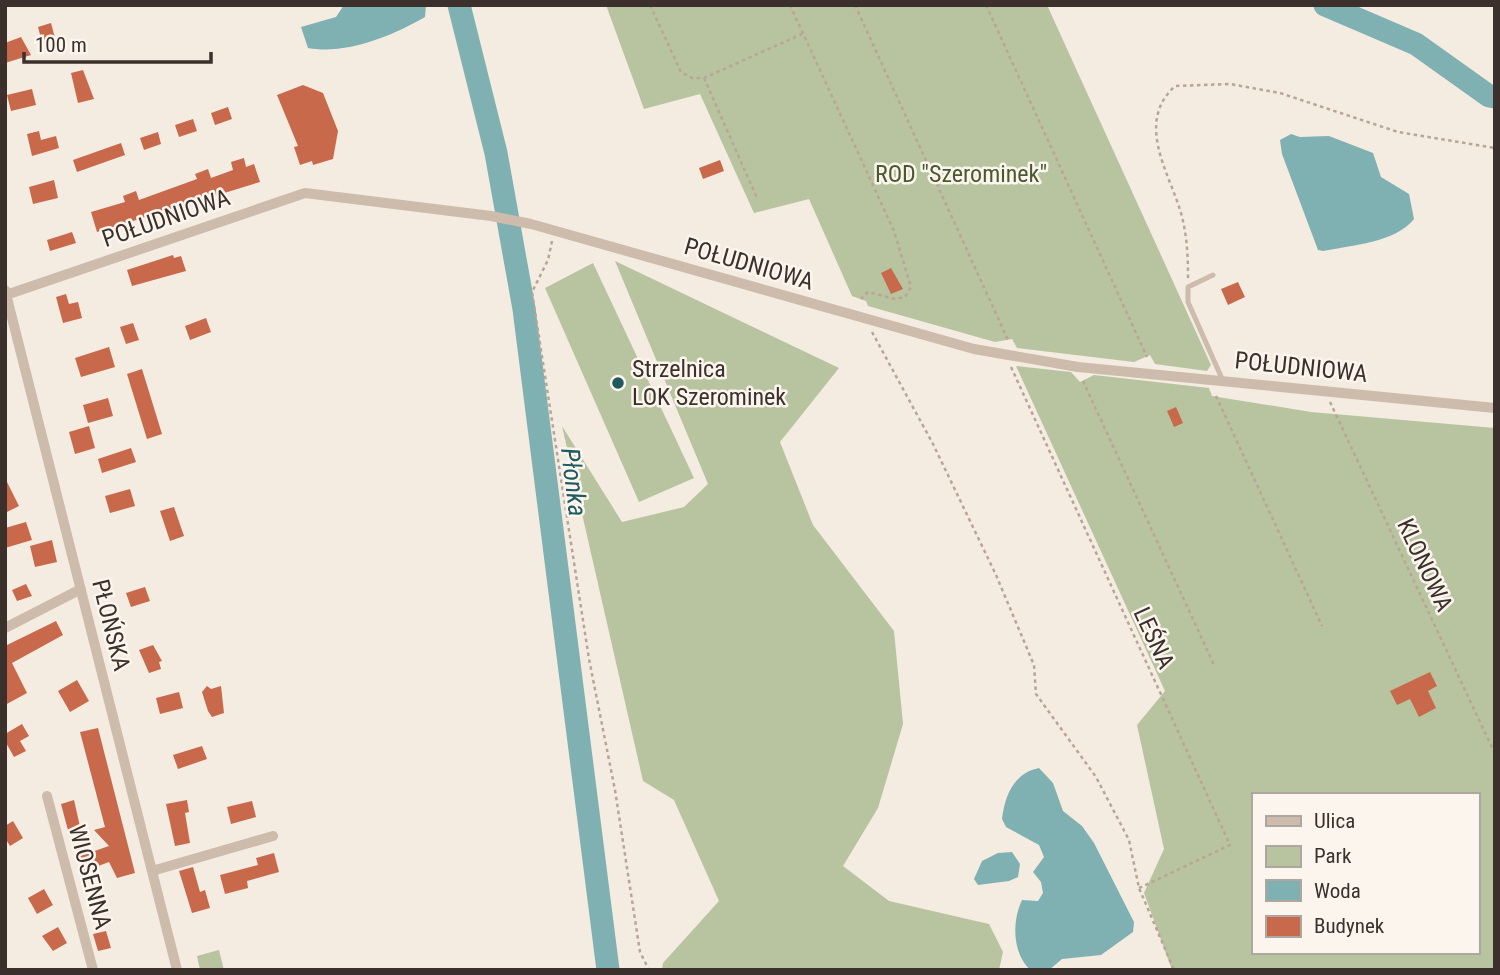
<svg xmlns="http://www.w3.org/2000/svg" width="1500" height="975" viewBox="0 0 1500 975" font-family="'Roboto Condensed',sans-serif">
  <rect width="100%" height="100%" fill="#f4ebe1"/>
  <path fill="#b8c4a0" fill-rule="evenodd" d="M606 5H1047L1211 365 1207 371 1155 364 1150 355 1134 362 1017 348 1012 339 995 342 868 306 866 301 852 296 809 199 754 213 700 94 644 109Z
    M615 261 839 368 780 442 813 525 894 631 903 724 878 808 843 866 889 901 989 924 1003 952 999 970H662L663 963 719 901 674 800 643 781 562 426 622 522 684 507 708 484Z
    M593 263 694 478 639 502 545 288Z
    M1016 366 1071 372 1080 382 1094 375 1209 388 1212 396 1311 412 1495 428V970H1172L1144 893 1164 849 1137 725 1165 691ZM1253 795H1477V952H1253Z
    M219 950 224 970H200L197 956Z"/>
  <path fill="#7fb0b2" d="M344 5H426L425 17C392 36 346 55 308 48L301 27 336 17Z
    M1291 134 1300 137 1329 136 1373 153 1381 177 1409 194 1414 219C1395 243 1352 245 1323 251L1318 250 1282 154 1280 140Z
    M1039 768 1053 783 1063 811 1082 826 1094 843 1134 922 1133 932 1101 955 1062 959 1049 970H1030C1012 952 1012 921 1022 900L1038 901 1043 893 1041 882 1033 872 1044 857 1039 845 1006 827 1002 819C1005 795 1014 773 1039 768Z
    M1012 852 1020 864 1018 877 1009 881 978 885 974 879 982 861 998 853Z"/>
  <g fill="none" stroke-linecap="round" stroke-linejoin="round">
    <path stroke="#7fb0b2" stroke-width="23" d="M459 5 496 153 524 309 608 970
      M1325 5 1416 44 1489 96 1495 97"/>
  </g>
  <path fill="#c8694b" d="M51 23 55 38 42 42 38 27Z
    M21 37 31 55 5 63V43Z
    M83 70 94 99 78 103 71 73Z
    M303 85 323 93 338 131 333 159 313 165 312 161 300 165 294 147 298 146 277 95Z
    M32 89 36 105 11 111 7 95Z
    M228 107 232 119 215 125 211 113Z
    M193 119 197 131 179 137 175 125Z
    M39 131 41 140 56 136 59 148 32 156 27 134Z
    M158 132 161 144 144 150 140 138Z
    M121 143 125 155 77 172 73 160Z
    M244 158 246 167 254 164 260 182 97 232 91 212 125 202 123 196 136 191 139 200 197 179 195 174 208 169 211 178 233 170 231 162Z
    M720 160 724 171 703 179 699 168Z
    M54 180 58 198 33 204 29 187Z
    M72 232 76 243 50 251 47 240Z
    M173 255 174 258 181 256 186 271 132 286 127 270Z
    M891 268 903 289 891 294 881 273Z
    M1238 282 1245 297 1228 305 1221 289Z
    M66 294 69 304 78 302 82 318 63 323 56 297Z
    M206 318 211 332 190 340 185 326Z
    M133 323 139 340 126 344 120 327Z
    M109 347 115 367 81 377 75 358Z
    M142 369 162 434 147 439 127 374Z
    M108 398 113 416 88 423 83 405Z
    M1176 407 1183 423 1174 427 1167 411Z
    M89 426 95 448 75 454 69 432Z
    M131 448 136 462 102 473 98 459Z
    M5 478 19 506 5 513Z
    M130 489 135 506 110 513 105 496Z
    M174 507 184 536 170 541 160 511Z
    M26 522 32 540 5 548V528Z
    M52 540 57 562 35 567 30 546Z
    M26 584 32 596 17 601 12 590Z
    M145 587 150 601 131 607 126 593Z
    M56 621 63 635 12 663 27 693 5 705V646Z
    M153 645 162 661 159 662 161 669 149 673 139 650Z
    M1430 672 1437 686 1428 691 1436 708 1419 717 1410 699 1397 705 1390 691Z
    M77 680 89 701 70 712 58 691Z
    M207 686 211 689 221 686 224 713 212 717 208 711 202 692Z
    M179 692 183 708 160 714 156 698Z
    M22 724 29 736 20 741 26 751 14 757 5 741V734Z
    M98 728 135 873 117 878 109 862 82 872 77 857 109 846 94 830 105 827 80 732Z
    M202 746 207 759 178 769 173 755Z
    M74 800 81 831 69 834 61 804Z
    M187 800 189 812 185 813 190 843 175 846 166 804Z
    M252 801 256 817 231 824 227 807Z
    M13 821 23 838 10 846 5 838V826Z
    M274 853 279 872 247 881 248 888 225 894 220 875 258 865 256 858Z
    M193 867 200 892 205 890 210 908 192 913 179 871Z
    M44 889 53 905 37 914 28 898Z
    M58 927 67 943 53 951 42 936Z
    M106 931 111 948 98 951 93 934Z"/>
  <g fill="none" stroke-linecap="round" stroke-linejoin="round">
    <path stroke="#b9a596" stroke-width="2.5" stroke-dasharray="3.5 3.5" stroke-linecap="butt" d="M650 5 681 72 692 78H704L802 34
      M790 5 894 231 911 287 905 297 895 299 868 292 861 299
      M855 5 1008 340
      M986 5 1147 357
      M704 78 757 198
      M552 241 548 260 532 292 589 659 615 790 640 952 649 970
      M1188 278C1188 255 1187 235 1181 213 1169 172 1135 123 1175 86L1230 84 1280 93 1398 132 1495 148
      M872 332 933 444 996 575 1034 665 1036 694 1096 777 1129 840 1139 888 1174 970
      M1011 367 1230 845 1139 888
      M1083 381 1215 667
      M1216 396 1322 626
      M1330 402 1495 754"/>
    <path stroke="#cdbbac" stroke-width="5" d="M1213 275 1188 287V302L1223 381"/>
    <path stroke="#cdbbac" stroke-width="10" d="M5 290 177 970
      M6 295 305 193 491 216 531 224 974 349 1078 367 1495 408
      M5 628 81 589
      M47 796 93 970
      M152 871 273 836"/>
  </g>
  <circle fill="#1f5a5e" stroke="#fbf5ee" stroke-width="2.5" cx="618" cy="383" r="7"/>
  <g text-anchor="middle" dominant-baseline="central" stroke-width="5" stroke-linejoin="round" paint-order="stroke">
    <g font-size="24" fill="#4a5a2e" stroke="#fbf5ee">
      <text x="961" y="174">ROD "Szerominek"</text>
    </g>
    <g font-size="24" fill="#3b302b" stroke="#fbf5ee">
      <text transform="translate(166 218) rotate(-19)">POŁUDNIOWA</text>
      <text transform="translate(749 264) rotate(16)">POŁUDNIOWA</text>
      <text transform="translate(1301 367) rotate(6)">POŁUDNIOWA</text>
      <text transform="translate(1425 565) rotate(65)">KLONOWA</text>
      <text transform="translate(111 625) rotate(76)">PŁOŃSKA</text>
      <text transform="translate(1154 638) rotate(65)">LEŚNA</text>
      <text transform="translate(90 877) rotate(75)">WIOSENNA</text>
    </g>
    <g font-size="24" fill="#3b302b" stroke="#fbf5ee" text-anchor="start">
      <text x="632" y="369">Strzelnica<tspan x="632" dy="28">LOK Szerominek</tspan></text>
    </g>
    <g font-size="26" font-style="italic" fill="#1f5a5e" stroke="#fbf5ee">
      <text transform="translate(574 482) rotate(83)">Płonka</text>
    </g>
  </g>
  <rect width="1500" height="975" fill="none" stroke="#3b302b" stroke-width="14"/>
  <rect x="1252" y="793" width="228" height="161" fill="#fbf5ee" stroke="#aea6a0" stroke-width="2"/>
  <rect x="1266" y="816" width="35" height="10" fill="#cdbbac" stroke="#aea6a0" stroke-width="2"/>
  <text x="1314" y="828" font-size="21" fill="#3b302b">Ulica</text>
  <rect x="1266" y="846" width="35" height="21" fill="#b8c4a0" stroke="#aea6a0" stroke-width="2"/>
  <text x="1314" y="863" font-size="21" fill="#3b302b">Park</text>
  <rect x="1266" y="880" width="35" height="21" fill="#7fb0b2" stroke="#aea6a0" stroke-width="2"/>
  <text x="1314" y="898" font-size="21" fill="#3b302b">Woda</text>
  <rect x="1266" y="916" width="35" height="21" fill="#c8694b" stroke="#aea6a0" stroke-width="2"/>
  <text x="1314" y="933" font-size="21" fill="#3b302b">Budynek</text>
  <path d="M24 52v10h187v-10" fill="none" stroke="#3b302b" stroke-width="3.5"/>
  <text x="35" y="52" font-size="21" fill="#3b302b" stroke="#fbf5ee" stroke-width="5" paint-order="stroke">100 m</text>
</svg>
